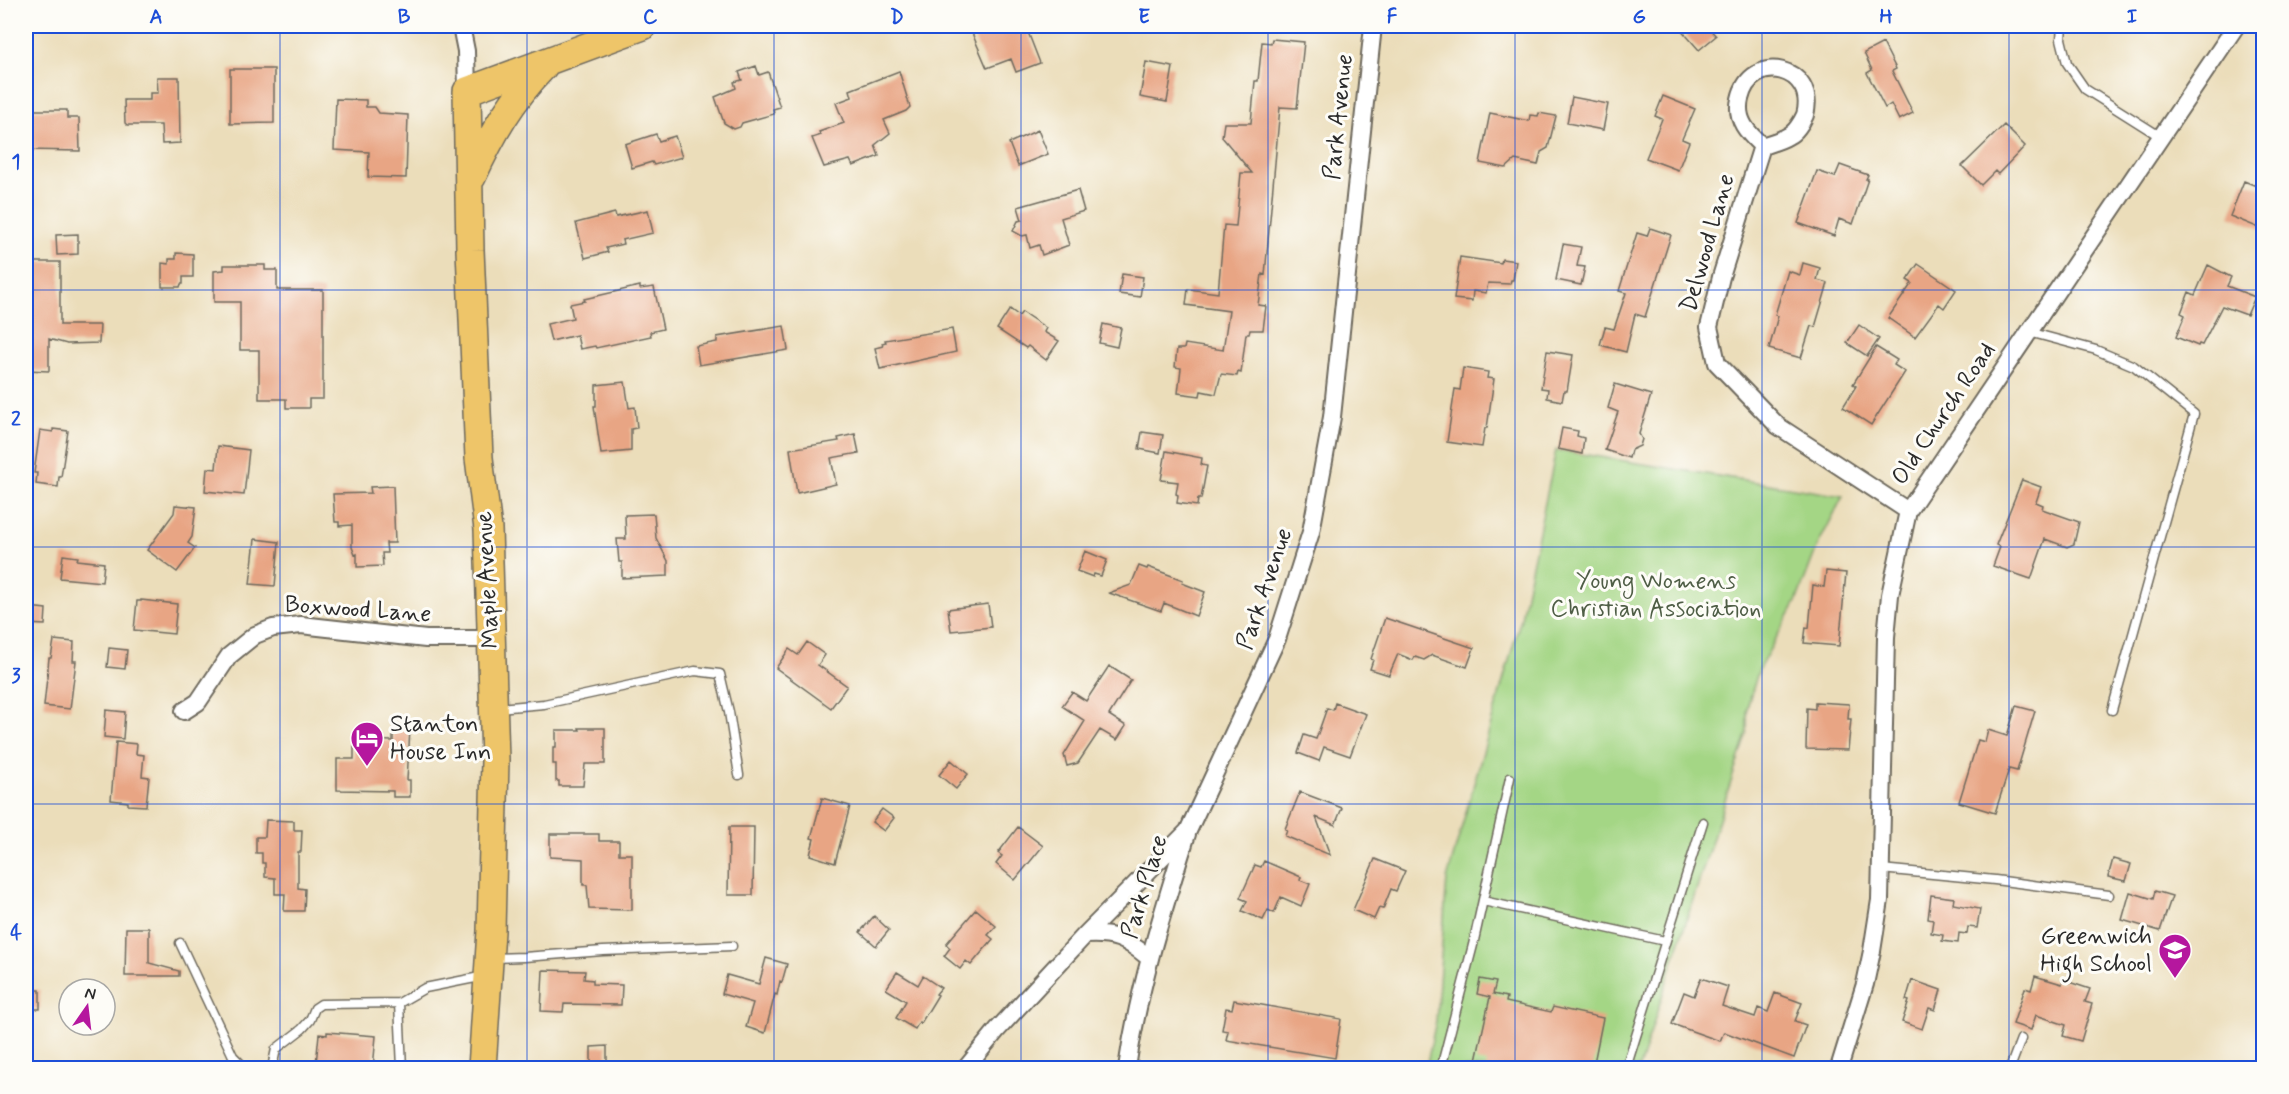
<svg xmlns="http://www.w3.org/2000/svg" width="2289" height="1094" viewBox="0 0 2289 1094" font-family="Mynerve,sans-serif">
  <rect width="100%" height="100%" fill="#fdfcf7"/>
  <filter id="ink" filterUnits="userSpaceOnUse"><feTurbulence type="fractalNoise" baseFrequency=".0167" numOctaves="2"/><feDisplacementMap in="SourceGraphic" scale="12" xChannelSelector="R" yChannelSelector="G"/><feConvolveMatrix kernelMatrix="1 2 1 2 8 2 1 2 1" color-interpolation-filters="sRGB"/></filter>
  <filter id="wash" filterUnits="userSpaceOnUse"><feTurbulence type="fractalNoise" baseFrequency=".008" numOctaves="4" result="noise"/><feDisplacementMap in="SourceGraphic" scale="24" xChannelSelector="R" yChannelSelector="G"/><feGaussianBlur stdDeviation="1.35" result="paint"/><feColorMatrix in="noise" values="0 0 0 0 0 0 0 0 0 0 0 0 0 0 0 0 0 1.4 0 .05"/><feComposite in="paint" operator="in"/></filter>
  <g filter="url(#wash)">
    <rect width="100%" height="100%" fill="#ebddba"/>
    <path fill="#a4d685" stroke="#688058" stroke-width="1.5" d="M1556 450 1843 496 1817 547 1796 602 1759 669 1747 708V732L1639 1068H1426L1436 1021 1447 879 1521 618Z"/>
    <g id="blocks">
      <path fill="#e8a584" d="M969 26H1008L1011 33 1026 27 1040 63 1016 72 1011 59 987 68Z
        M1678 26H1707L1716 36 1699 50Z
        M1272 39 1304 42 1297 108 1280 107 1265 275 1262 274 1258 305 1266 306 1263 330H1250L1249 334H1246L1241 373 1238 372 1237 376 1221 374 1216 394 1201 391 1200 396 1178 393 1181 368 1175 367 1177 349H1184L1185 344 1223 350 1229 311 1186 305 1188 289 1218 293 1224 225 1236 226 1241 173H1252L1222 137 1224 123H1251L1255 81H1258L1262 42 1271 43Z
        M1883 43 1896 69 1892 71 1913 113 1899 120 1891 104 1885 108 1867 73 1872 70 1864 53Z
        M1146 62 1173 67 1167 102 1140 97Z
        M756 66 759 75 768 72 780 107 773 109 774 114 742 123 740 127 734 129 724 123 715 97 736 88 734 82 742 80 739 72Z
        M230 69H274V123L230 124Z
        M899 71 910 107 906 111 884 120 890 133 875 145 879 156 853 166 850 160 824 167 812 138 821 135 819 132 844 123 836 103 852 97 850 90Z
        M157 77H179L180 143 162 144 161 125H127L125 123 124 100H150V93H158Z
        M1663 96 1695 109 1682 139 1689 142 1678 170 1646 158 1662 119 1655 116Z
        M1572 97 1608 104 1603 130 1567 123Z
        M336 99 366 100V107H375L379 113 408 115 406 178 368 177 369 152 334 150Z
        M26 110H67V118H79L80 151 26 150Z
        M1490 113 1529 121 1530 115 1538 116 1539 113 1556 116 1548 148 1541 152 1538 165 1515 160 1506 168 1480 163Z
        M2004 125 2025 146 1998 174 1995 171 1981 185 1962 166Z
        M1038 130 1048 154 1018 166 1009 143Z
        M656 134 659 141 675 136 682 157 654 165 652 162 632 168 625 144Z
        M1840 165 1868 175 1866 179H1868L1853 224 1839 219 1834 236 1798 223 1817 171 1835 177Z
        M2244 181 2264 189V230L2230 216Z
        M1078 190 1084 211 1061 218 1069 245 1042 255 1039 245 1030 248 1027 235 1022 236 1013 231 1018 221 1022 220 1018 207Z
        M648 210 653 233 622 240 623 244 606 248 608 252 585 258 576 223 615 213 616 217Z
        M1650 228 1671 235 1645 317 1635 314 1626 352 1600 345 1605 327 1614 329 1626 293 1619 291 1637 233 1647 236Z
        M78 234V254L57 255 56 235Z
        M1563 244 1581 247 1577 266 1585 267 1581 285 1556 280Z
        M176 253 193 254V277H183V284H181L180 287H162V263L169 264V259H176Z
        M1460 257 1501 263 1502 259 1516 261 1513 280H1511L1510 284 1488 283 1486 293 1473 291 1472 301 1454 299Z
        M26 262H60V325H100L99 343 67 344 49 339V371L26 370Z
        M1803 263 1820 268 1817 280 1828 283 1815 327 1811 326 1801 358 1769 349 1778 316 1775 315 1788 271 1800 275Z
        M1918 264 1956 290 1944 308 1939 304 1915 337 1888 318 1912 283 1907 280Z
        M224 265H265V270H277V290H323V399H309V408H286V399H259V350H240V302H214V271L224 270Z
        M2208 265 2231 277 2227 286 2255 297 2247 315 2222 306 2202 345 2199 344 2198 346 2176 337 2185 315 2181 313 2189 292 2195 295Z
        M1122 274 1143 277 1140 297 1119 294Z
        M640 286V289L654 287 663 329 650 332 651 336 596 348 595 346 580 349 577 335 551 341 547 324 573 318 570 304 585 301 584 299Z
        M1010 309 1019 316 1022 312 1046 328 1044 332 1059 341 1046 360 1028 346 1026 348 997 329Z
        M1103 324 1121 328 1117 347 1099 343Z
        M1859 325 1879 339 1867 356 1847 343Z
        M784 326 788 350 699 365 696 346 717 342V337Z
        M952 329 956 352 880 369 875 348 883 346 882 343 886 342 885 340Z
        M1876 347 1897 360 1894 365 1905 372 1871 425 1843 407 1856 386 1853 384Z
        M1547 351 1573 355 1567 391H1564L1562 401 1547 398 1548 389 1541 388Z
        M1463 368 1488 372 1487 378 1494 379 1487 428H1485L1482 447 1447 442 1455 389 1460 390Z
        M625 382 629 408 635 407 637 428 631 429V451L601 454 594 406H596V385Z
        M1615 384 1651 395 1639 434 1642 439 1640 446 1631 450 1629 458 1605 450 1618 412 1608 408Z
        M1562 428 1578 431 1577 436 1584 438 1582 454 1558 449Z
        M53 429 68 431 61 477H59L58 487 36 484 37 473H34L40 430 53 432Z
        M1142 432 1163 435 1160 453 1139 449Z
        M855 434 859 453 831 458 836 484 797 493 790 449 839 441 838 438Z
        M218 446 249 450 244 495 205 491 207 468 216 469Z
        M1166 451 1202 458 1201 465 1207 466 1201 499H1198L1197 506 1177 503 1178 495 1176 494 1178 482 1161 480Z
        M2022 480 2041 487 2036 502 2043 505 2042 509 2079 522 2074 544 2067 547 2045 539 2031 579 1993 566 2000 547 1996 545Z
        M393 486 395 543H386L387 553H382L383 566 357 567V554L355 555 352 547V525L339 526V522H335L333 494 371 493 370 487Z
        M175 505 196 507 192 537 188 543 195 548 177 572 147 550 174 513Z
        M654 514 656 538 668 561V576L622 578V562H619L617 539H626L625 515Z
        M255 539 279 542 275 586 250 584Z
        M1085 551 1107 560 1101 576 1094 574 1093 577 1077 571Z
        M63 555 78 557 77 560 104 563 102 582 60 578Z
        M1139 566 1147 569 1148 567 1183 580 1182 583 1205 592 1196 616 1164 603 1161 611 1109 593 1131 585Z
        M1826 571 1846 573 1839 646 1804 643 1806 627 1809 628 1813 585 1824 587Z
        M141 600 177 604 174 634 134 630 137 601H141Z
        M988 604 991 627 951 631 948 609Z
        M29 607 46 609 45 625 27 624Z
        M1385 618 1474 648 1467 667 1432 655 1424 660 1415 657 1413 660 1398 654 1389 675 1370 669 1373 660 1371 659Z
        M54 640 74 642 73 661H76L70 709 44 706 49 658H51Z
        M807 642 825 655 818 665 847 686 831 708 776 668 789 649 798 655Z
        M109 648 127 650 125 669 107 667Z
        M1109 666 1131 680 1109 715 1126 726 1117 740 1100 730 1078 763 1067 766 1064 755 1085 721 1062 706 1072 692 1086 701Z
        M1815 702 1849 704 1848 719H1851L1848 750 1806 749 1807 708 1815 709Z
        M1335 703 1366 714 1350 756 1324 747 1319 761 1298 753 1304 735 1316 739 1327 708 1333 710Z
        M2016 706 2035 711 2017 771 2009 769 1995 813 1959 802 1978 740 1985 742 1988 730 2007 736Z
        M106 710 125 712 123 739 104 737Z
        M408 726V729H410L407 780H410V797H393V791L337 790V759H354V747H357V744L364 745V740L393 741V729L395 727Z
        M579 728H605V764H585L583 786H559V781H556V764H553V747H556V730H580Z
        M116 742 137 744 136 754 144 755 142 776 149 777 146 806 128 805V802L111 800Z
        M951 760 968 774 956 789 939 775Z
        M1300 792 1342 808 1335 825 1316 817 1330 855 1285 836 1287 830 1285 829Z
        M822 798 850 806 835 863 810 855 814 839 811 838Z
        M882 809 894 818 884 831 872 822Z
        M266 820 294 821V830H302L301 852H298V888L305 889 304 911H284L285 894H275V878L265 877V863H262V853H256V837H265Z
        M729 827H754L753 895H728Z
        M1018 827 1043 846 1015 880 996 864 1002 856 998 853Z
        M550 834H599V841H619V854H632V910L589 909 587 885H583V859L550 857Z
        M1375 859 1405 871 1396 891 1391 889 1383 909 1379 908 1374 919 1353 910Z
        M2113 859 2131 864 2126 881 2108 877Z
        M1264 861 1301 877 1300 880 1310 884 1301 906 1281 897 1274 913 1268 910 1263 920 1242 911 1247 901 1240 898 1255 865 1261 867Z
        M2155 891 2172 896 2160 931 2122 920 2130 892 2153 899Z
        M1931 895 1954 898 1953 904 1980 909 1977 928 1968 927 1967 934 1959 933 1958 943 1942 941 1943 935 1931 933 1933 920 1928 919Z
        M976 909 996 926 988 935 993 939 971 965 966 961 960 969 944 956 950 948 946 944Z
        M874 916 889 930 876 946 860 932Z
        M126 928H149V963L179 971V976H125Z
        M766 958 787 964 782 982 780 981 777 995 775 994 765 1033 746 1027 753 1003 722 994 727 975 759 984Z
        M543 970 585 971 584 979 593 980V984L622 985 621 1005 564 1004 563 1012 541 1011Z
        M897 972 918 985 923 976 941 988 936 994 938 995 921 1023 919 1022 915 1029 896 1018 906 1001 886 989Z
        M2035 976 2062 984 2063 980 2090 989 2085 1002 2092 1004 2081 1041 2063 1036 2066 1025 2036 1015 2031 1030 2013 1024 2025 988 2031 990Z
        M1701 978 1728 987 1722 1006 1755 1017 1758 1008 1768 1012 1775 993 1802 1003 1795 1021 1806 1025 1794 1058 1724 1032 1720 1041 1672 1024 1684 992 1694 996Z
        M1480 979 1496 982 1493 994 1507 997 1506 1002 1551 1012 1553 1007 1603 1018 1593 1068H1486L1487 1063 1476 1061 1490 997 1477 994Z
        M1912 980 1941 990 1935 1010 1929 1008 1922 1029 1902 1022 1909 1001 1906 1000Z
        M26 990H40V1009H26Z
        M1234 1000 1341 1019 1335 1058 1226 1040 1228 1031 1222 1030 1226 1008 1232 1009Z
        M327 1032 376 1036 373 1068H322L323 1065 316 1064 319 1034 327 1035Z
        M607 1046V1068H591V1047Z"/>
    </g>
  </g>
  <g filter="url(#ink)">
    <use href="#blocks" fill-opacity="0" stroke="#6e695d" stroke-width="1.5"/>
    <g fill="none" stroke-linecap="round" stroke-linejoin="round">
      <defs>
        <path id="lane" d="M2062 26 2061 39 2067 63 2085 89 2161 137
          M2029 332 2096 350 2134 366 2194 414 2112 710
          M497 708 544 704 695 671 720 674 729 712 739 775
          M1881 869 1995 880 2109 895
          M1483 901 1665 941
          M180 943 233 1056 242 1065 252 1068
          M493 958 524 957 603 951 732 946
          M399 1003 402 1068
          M272 1068 276 1049 302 1029 310 1020 315 1008 321 1004 399 1003 425 988 485 976
          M1441 1068 1473 945 1510 778
          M1626 1068 1703 822
          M2010 1068 2021 1039"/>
        <path id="street" d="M461 26 466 51 467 91
          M1762 146C1748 133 1735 120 1740 99 1751 50 1818 67 1805 115 1802 122 1795 133 1788 136 1780 141 1770 143 1762 146L1721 277 1709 327 1717 363 1778 426 1908 511
          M184 711 198 702 229 656 255 635 273 628 301 625 426 639H492
          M1085 935C1114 933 1126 939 1148 957
          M966 1068 997 1030 1085 935 1188 831 1277 639 1311 532 1332 417 1373 26
          M1127 1068C1139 986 1162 914 1187 834
          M1839 1068 1865 984 1872 951 1880 900 1886 637 1890 595 1908 511 2236 26"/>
        <path id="primary" d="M472 177C492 134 511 100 544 66
          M482 1068 491 931 495 760 488 529 479 458 470 250 467 91 643 26"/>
      </defs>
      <use href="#lane" stroke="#6e695d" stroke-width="11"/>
      <use href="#street" stroke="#6e695d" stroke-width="20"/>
      <use href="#primary" stroke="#6e695d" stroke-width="30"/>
      <use href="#lane" stroke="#fff" stroke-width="8"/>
      <use href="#street" stroke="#fff" stroke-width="16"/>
      <use href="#primary" stroke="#eec569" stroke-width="27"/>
    </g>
  </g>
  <path fill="none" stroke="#1d4ed8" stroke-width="1.5" stroke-opacity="0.55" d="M280 26V1068M527 26V1068M774 26V1068M1021 26V1068M1268 26V1068M1515 26V1068M1762 26V1068M2009 26V1068M26 290H2264M26 547H2264M26 804H2264"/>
  <defs>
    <symbol id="hotel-pin" viewBox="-11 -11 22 30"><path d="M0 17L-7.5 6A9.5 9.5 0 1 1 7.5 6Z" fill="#b5179e" stroke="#fdfcf7"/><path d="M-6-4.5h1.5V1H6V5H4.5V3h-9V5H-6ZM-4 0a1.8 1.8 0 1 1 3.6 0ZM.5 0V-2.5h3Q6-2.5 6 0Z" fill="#fff"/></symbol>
    <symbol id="school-pin" viewBox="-11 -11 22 30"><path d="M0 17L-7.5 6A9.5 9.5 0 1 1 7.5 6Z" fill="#b5179e" stroke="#fdfcf7"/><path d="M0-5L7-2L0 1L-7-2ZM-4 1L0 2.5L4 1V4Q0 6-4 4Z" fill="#fff"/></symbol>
  </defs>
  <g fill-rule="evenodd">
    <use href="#hotel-pin" x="348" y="719" width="38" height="52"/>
    <use href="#school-pin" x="2156" y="931" width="38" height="52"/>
  </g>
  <g text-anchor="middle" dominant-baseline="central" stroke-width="6" stroke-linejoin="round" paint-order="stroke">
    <g font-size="24" fill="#2b2b2b" stroke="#fdfcf7">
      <text transform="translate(1339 117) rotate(-84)">Park Avenue</text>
      <text transform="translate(1708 243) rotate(-74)">Delwood Lane</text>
      <text transform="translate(1944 414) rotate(-56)">Old Church Road</text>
      <text transform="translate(488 580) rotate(-93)">Maple Avenue</text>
      <text transform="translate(1265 589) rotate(-71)">Park Avenue</text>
      <text transform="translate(358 610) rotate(4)">Boxwood Lane</text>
      <text transform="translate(1145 887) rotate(-73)">Park Place</text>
    </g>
    <g font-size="24" fill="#4f5e46" stroke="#fdfcf7">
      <text x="1656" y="581">Young Womens<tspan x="1656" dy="28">Christian Association</tspan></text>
    </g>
    <g font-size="24" fill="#2b2b2b" stroke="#fdfcf7" text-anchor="start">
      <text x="390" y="724">Stanton<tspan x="390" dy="28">House Inn</tspan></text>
      <text x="2152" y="936" text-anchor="end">Greenwich<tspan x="2152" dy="28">High School</tspan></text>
    </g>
  </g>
  <rect width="2289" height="1094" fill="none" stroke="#fdfcf7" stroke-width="66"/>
  <g transform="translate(87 1007) rotate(14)"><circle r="28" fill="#fdfcf7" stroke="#a9a8a5" stroke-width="1.5"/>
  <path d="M0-4.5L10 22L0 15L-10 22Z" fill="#b5179e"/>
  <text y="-9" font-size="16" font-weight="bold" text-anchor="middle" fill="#2b2b2b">N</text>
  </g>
  <rect x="33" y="33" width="2223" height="1028" fill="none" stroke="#1d4ed8" stroke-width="2"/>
  <g font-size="20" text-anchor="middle" font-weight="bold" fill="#1d4ed8">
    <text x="156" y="23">A</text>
    <text x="404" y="23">B</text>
    <text x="650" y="23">C</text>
    <text x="897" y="23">D</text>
    <text x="1144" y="23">E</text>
    <text x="1392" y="23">F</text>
    <text x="1639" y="23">G</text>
    <text x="1886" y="23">H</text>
    <text x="2132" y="23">I</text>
    <text x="16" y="168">1</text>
    <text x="16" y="425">2</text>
    <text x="16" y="682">3</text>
    <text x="16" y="939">4</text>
  </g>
</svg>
